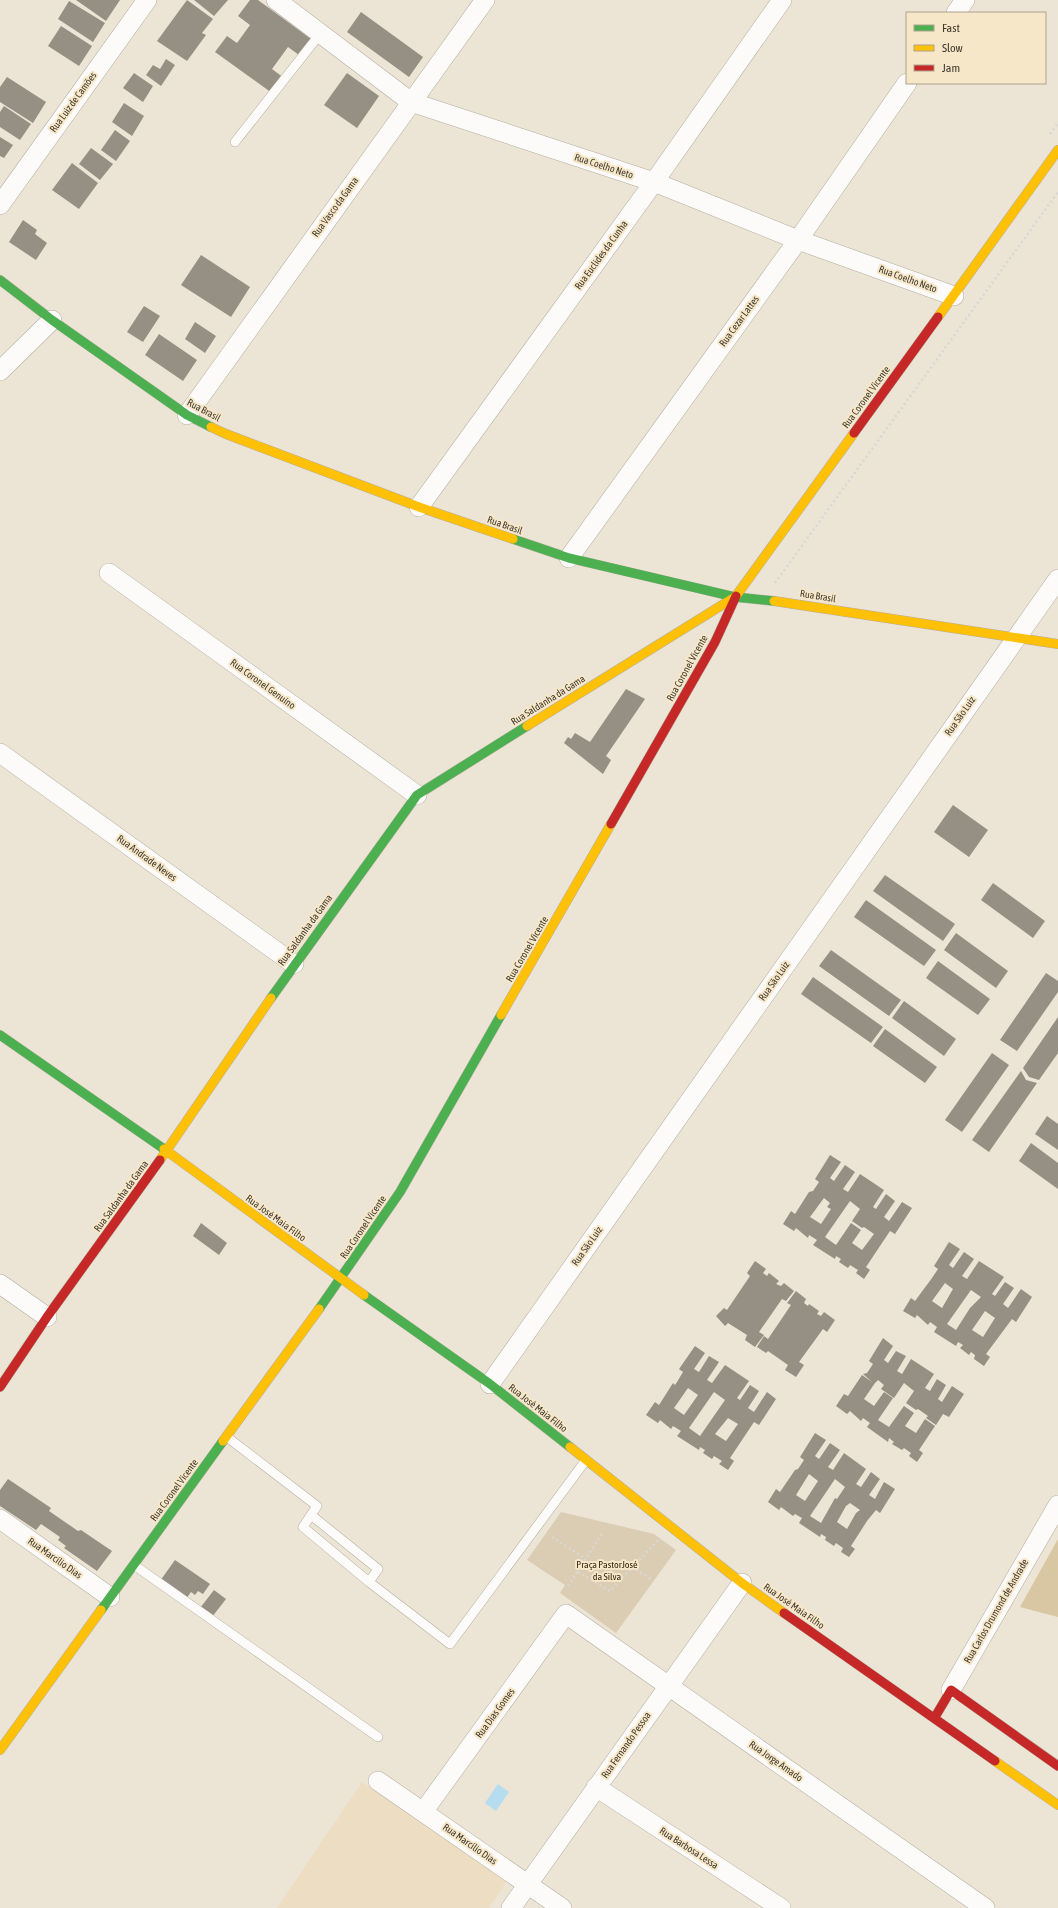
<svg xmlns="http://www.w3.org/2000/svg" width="1058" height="1908" viewBox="0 0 1058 1908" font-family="'Asap Condensed',sans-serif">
  <rect width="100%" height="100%" fill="#ece4d4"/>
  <path fill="#eddec3" d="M362 1782 507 1881 489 1908H277Z"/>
  <path fill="#dacdb4" d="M561 1512 654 1534 676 1550 616 1633 560 1593 565 1585 527 1560Z"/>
  <path fill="#d9c6a2" d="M1058 1539V1617L1020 1607Z"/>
  <path fill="#b6dcef" d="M498 1784 509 1792 496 1811 485 1803Z"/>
  <path fill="#969084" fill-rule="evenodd" d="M76 0H120L106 21Z
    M187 0 213 19 202 33 206 35 187 61 157 41Z
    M194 0H228L214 16Z
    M250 0H258L311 39 299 55 288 47 272 69 284 78 272 93 215 52 227 36 237 43 250 25 238 16Z
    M69 1 105 23 93 42 58 19Z
    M361 12 423 57 409 77 347 32Z
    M61 26 92 46 79 66 48 46Z
    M166 59 175 65 161 86 146 75 153 65 160 69Z
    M134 73 153 86 143 102 123 88Z
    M347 73 379 96 357 128 324 105Z
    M7 77 46 102 33 123 0 102V87Z
    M124 103 144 116 132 136 112 122Z
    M4 106 31 124 20 140 0 127V112Z
    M115 130 130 141 116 161 101 150Z
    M0 137 13 145 4 158 0 156Z
    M91 148 113 164 100 180 79 164Z
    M72 163 98 183 79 209 52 190Z
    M23 220 37 230 35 234 47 243 36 260 9 242Z
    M201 255 250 287 231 317 181 285Z
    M144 306 160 316 143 342 127 332Z
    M195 322 216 336 205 353 185 339Z
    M159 334 197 360 183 381 145 355Z
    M626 689 645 699 606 756 611 760 603 774 564 743 568 737 571 739 575 733 590 742Z
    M953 805 988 830 969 857 934 832Z
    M885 875 955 924 943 941 873 891Z
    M993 883 1045 921 1033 938 981 900Z
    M866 900 936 950 924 966 854 917Z
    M956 933 1008 971 996 988 944 950Z
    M831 950 901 1000 889 1016 819 966Z
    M938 961 990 999 978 1015 926 978Z
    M1046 973 1058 981V992L1017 1051 1000 1040Z
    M813 977 883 1027 871 1043 801 994Z
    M904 1001 956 1039 944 1056 892 1018Z
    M1058 1017V1053L1039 1080 1029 1077 1023 1068Z
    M885 1029 937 1067 925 1083 873 1046Z
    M992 1053 1009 1065 962 1132 945 1120Z
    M1021 1071 1026 1080 1037 1083 989 1152 972 1140Z
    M1047 1116 1058 1124V1150L1035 1134Z
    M1031 1143 1058 1163V1189L1019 1161Z
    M830 1155 841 1162 830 1178 834 1181 845 1165 855 1172 843 1189 848 1192 860 1174 884 1190 873 1207 876 1209 886 1194 895 1201 884 1217 889 1221 902 1202 912 1208 895 1234 890 1231 866 1267 870 1270 864 1279 856 1273 858 1270 850 1265 848 1268 839 1262 841 1259 836 1256 835 1259 813 1245 817 1240 809 1235 808 1238 796 1228 794 1231 783 1224 791 1211 795 1214 809 1192 813 1191 819 1182 815 1179ZM824 1198 830 1203 827 1207 831 1209 821 1224 810 1217ZM850 1201 860 1209 852 1221 862 1228 864 1227 874 1234 862 1250 852 1243 861 1230 851 1223 836 1245 825 1237Z
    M201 1223 227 1243 219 1255 193 1236Z
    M949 1242 960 1249 949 1265 953 1268 964 1252 974 1259 962 1276 967 1279 979 1261 1004 1277 992 1294 995 1296 1005 1282 1014 1288 1003 1304 1008 1308 1021 1289 1032 1297 1016 1322 1012 1319 986 1354 990 1357 984 1366 974 1359 975 1355 971 1352 969 1355 960 1348 963 1345 958 1342 956 1346 934 1332 937 1327 930 1322 928 1325 917 1315 915 1318 903 1311 911 1298 915 1301 932 1278 938 1269 934 1266ZM945 1283 953 1289 942 1308 932 1301ZM971 1290 981 1297 970 1308 956 1330 947 1324ZM985 1311 995 1318 983 1337 972 1330Z
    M755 1261 766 1269 763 1273 767 1276 769 1273 779 1281 776 1284 781 1286 784 1283 794 1291 786 1301 782 1299 759 1332 764 1335 755 1347 745 1340 747 1335 728 1323 725 1326 716 1316 724 1308 727 1310 750 1276 747 1273Z
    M796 1291 806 1299 804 1303 808 1306 809 1304 819 1311 817 1314 821 1316 824 1312 835 1320 827 1332 823 1329 799 1362 804 1365 796 1377 785 1370 788 1365 768 1351 766 1353 757 1347 764 1336 768 1339 791 1305 787 1303Z
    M883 1338 893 1346 884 1360 888 1363 896 1351 906 1356 897 1371 902 1374 911 1359 934 1374 925 1388 930 1391 937 1379 946 1385 938 1399 942 1402 952 1386 964 1394 949 1417 943 1414 936 1425 926 1418 928 1416 918 1409 916 1410 906 1403 914 1391 904 1383 894 1398 881 1389 884 1385 878 1380 875 1383 864 1399 874 1406 884 1392 893 1398 878 1420 889 1427 904 1406 914 1413 905 1426 916 1433 925 1419 935 1426 919 1450 923 1453 917 1462 909 1456 911 1453 904 1448 902 1450 892 1444 894 1442 889 1438 888 1442 867 1427 870 1423 863 1418 861 1421 850 1411 847 1414 836 1406 844 1394 848 1396 862 1375 872 1382 863 1374 867 1373 873 1364 869 1361Z
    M695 1346 705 1353 694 1369 699 1372 709 1356 719 1362 707 1380 712 1383 725 1365 749 1381 737 1398 740 1400 750 1385 759 1391 748 1408 754 1412 767 1392 776 1399 759 1425 754 1422 730 1458 734 1461 728 1470 719 1464 722 1461 714 1456 712 1459 703 1453 705 1450 700 1447 699 1450 677 1436 681 1431 673 1426 671 1429 660 1420 658 1423 646 1415 655 1402 659 1405 673 1383 675 1385 677 1382 683 1372 679 1369ZM688 1388 698 1395 684 1415 674 1408ZM714 1392 725 1400 700 1436 689 1428ZM728 1418 738 1424 726 1441 715 1434Z
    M815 1433 826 1440 815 1456 819 1459 830 1443 840 1450 828 1467 833 1470 844 1453 866 1469 856 1484 861 1487 871 1472 880 1479 869 1495 875 1499 884 1482 895 1489 880 1513 876 1510 867 1521 851 1546 855 1549 849 1557 841 1552 843 1548 836 1543 834 1546 825 1540 826 1537 821 1534 820 1537 799 1523 802 1518 795 1514 793 1516 781 1507 779 1510 768 1502 776 1489 780 1492 795 1470 798 1469 804 1460 800 1457ZM809 1474 818 1481 805 1501 796 1495ZM835 1479 845 1487 837 1499 835 1498 821 1523 810 1516ZM850 1503 860 1510 856 1513 847 1529 837 1522 846 1506Z
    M8 1479 51 1508 49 1511 78 1531 81 1530 112 1551 97 1571 64 1548 66 1546 58 1540 60 1537 41 1524 36 1530 0 1506V1490Z
    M175 1560 210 1584 203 1594 198 1591 195 1595 191 1592 186 1599 160 1581Z
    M214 1590 226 1599 212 1617 200 1608Z"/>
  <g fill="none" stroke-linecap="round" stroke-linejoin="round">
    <defs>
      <path id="lane" d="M235 142 320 34
        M227 1437 317 1506 303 1527 369 1582 450 1644 586 1460
        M311 1515 378 1569 369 1582
        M134 1565 378 1737"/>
      <path id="street" d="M276 0 411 102 654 182 798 240 954 296
        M956 13 965 0
        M0 205 147 0
        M0 371 52 320
        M187 415 485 0
        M419 507 654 182 782 0
        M569 558 798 240 907 83
        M109 573 417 795
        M0 753 294 964
        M0 1284 47 1317
        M490 1384 1058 579
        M0 1519 110 1597
        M951 1690 1058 1505
        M378 1781 562 1908
        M596 1787 781 1908
        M423 1812 566 1614 985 1908
        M511 1908 742 1583"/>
      <path id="fast" d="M0 280 52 320 187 415 211 427
        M513 539 569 558 735 597 774 601
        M271 998 417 795 527 726
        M0 1035 164 1149
        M364 1295 490 1384 570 1447
        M319 1309 400 1192 501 1015
        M101 1610 223 1441"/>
      <path id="slow" d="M938 317 1058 150
        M211 427 226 434 419 507 513 539
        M736 596 854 433
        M774 601 1058 644
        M527 726 735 597
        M501 1015 611 824
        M164 1149 364 1295
        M160 1160 271 998
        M223 1441 319 1309
        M570 1447 742 1583 784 1613
        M0 1750 101 1610
        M995 1761 1058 1805"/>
      <path id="jam" d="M854 433 938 317
        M611 824 715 642 736 596
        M0 1387 47 1317 160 1160
        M784 1613 995 1761
        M935 1717 951 1690 1058 1766"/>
    </defs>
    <use href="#lane" stroke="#b3ada0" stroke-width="10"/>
    <use href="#street" stroke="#b3ada0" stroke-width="20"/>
    <use href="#fast" stroke="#b3ada0" stroke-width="10"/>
    <use href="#slow" stroke="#b3ada0" stroke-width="10"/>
    <use href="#jam" stroke="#b3ada0" stroke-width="10"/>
    <path stroke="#dad7d2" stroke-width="2.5" stroke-dasharray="2 3" stroke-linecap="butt" d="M1050 134 1058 123
      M775 583 1058 192
      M552 1537 586 1559
      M632 1567 651 1579
      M578 1572 610 1591 658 1540
      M568 1586 603 1532"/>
    <use href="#lane" stroke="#fcfbf9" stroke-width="9"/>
    <use href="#street" stroke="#fcfbf9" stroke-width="19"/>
    <use href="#fast" stroke="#4caf50" stroke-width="9"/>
    <use href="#slow" stroke="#ffc107" stroke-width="9"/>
    <use href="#jam" stroke="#c62828" stroke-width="9"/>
  </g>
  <g text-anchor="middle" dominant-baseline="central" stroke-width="4" stroke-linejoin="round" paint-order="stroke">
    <g font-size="10" fill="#413b2f" stroke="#f7e7c9">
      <text transform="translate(73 102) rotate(-54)">Rua Luiz de Camões</text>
      <text transform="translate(604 166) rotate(18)">Rua Coelho Neto</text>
      <text transform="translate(335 207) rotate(-54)">Rua Vasco da Gama</text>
      <text transform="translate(601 255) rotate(-54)">Rua Euclides da Cunha</text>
      <text transform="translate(908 279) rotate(20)">Rua Coelho Neto</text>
      <text transform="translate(739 321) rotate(-54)">Rua Cezar Lattes</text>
      <text transform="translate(866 397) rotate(-54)">Rua Coronel Vicente</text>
      <text transform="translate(204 410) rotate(28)">Rua Brasil</text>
      <text transform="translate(505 525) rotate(19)">Rua Brasil</text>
      <text transform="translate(818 596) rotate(9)">Rua Brasil</text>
      <text transform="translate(687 668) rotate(-61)">Rua Coronel Vicente</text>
      <text transform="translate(263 684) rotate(36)">Rua Coronel Genuíno</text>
      <text transform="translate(548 700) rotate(-32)">Rua Saldanha da Gama</text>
      <text transform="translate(960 716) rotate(-55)">Rua São Luiz</text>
      <text transform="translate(147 858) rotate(36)">Rua Andrade Neves</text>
      <text transform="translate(305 930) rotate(-54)">Rua Saldanha da Gama</text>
      <text transform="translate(527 949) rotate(-60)">Rua Coronel Vicente</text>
      <text transform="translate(774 981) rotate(-55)">Rua São Luiz</text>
      <text transform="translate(121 1196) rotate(-54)">Rua Saldanha da Gama</text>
      <text transform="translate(276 1218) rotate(36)">Rua José Maia Filho</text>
      <text transform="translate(363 1227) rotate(-56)">Rua Coronel Vicente</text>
      <text transform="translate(587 1246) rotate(-55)">Rua São Luiz</text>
      <text transform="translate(538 1408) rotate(38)">Rua José Maia Filho</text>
      <text transform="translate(174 1490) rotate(-54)">Rua Coronel Vicente</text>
      <text transform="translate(55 1558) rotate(35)">Rua Marcílio Dias</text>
      <text transform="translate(794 1606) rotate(35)">Rua José Maia Filho</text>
      <text transform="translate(996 1611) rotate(-60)">Rua Carlos Drumond de Andrade</text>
      <text transform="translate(495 1713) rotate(-54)">Rua Dias Gomes</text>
      <text transform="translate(626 1745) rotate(-55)">Rua Fernando Pessoa</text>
      <text transform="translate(776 1761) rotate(35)">Rua Jorge Amado</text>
      <text transform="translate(470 1844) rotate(35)">Rua Marcílio Dias</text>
      <text transform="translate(689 1848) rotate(33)">Rua Barbosa Lessa</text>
    </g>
    <g font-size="10" fill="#33270f" stroke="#f7e7c9">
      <text x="607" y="1564">Praça PastorJosé<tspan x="607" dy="12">da Silva</tspan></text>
    </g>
  </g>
  <rect x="906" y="12" width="140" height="72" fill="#f7e7c9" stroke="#aea28b"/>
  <rect x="914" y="25" width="20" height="6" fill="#4caf50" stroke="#aea28b"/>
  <text x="942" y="32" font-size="12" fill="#413b2f">Fast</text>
  <rect x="914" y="45" width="20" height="6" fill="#ffc107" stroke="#aea28b"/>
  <text x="942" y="52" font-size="12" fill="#413b2f">Slow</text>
  <rect x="914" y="65" width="20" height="6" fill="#c62828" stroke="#aea28b"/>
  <text x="942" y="72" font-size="12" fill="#413b2f">Jam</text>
</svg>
